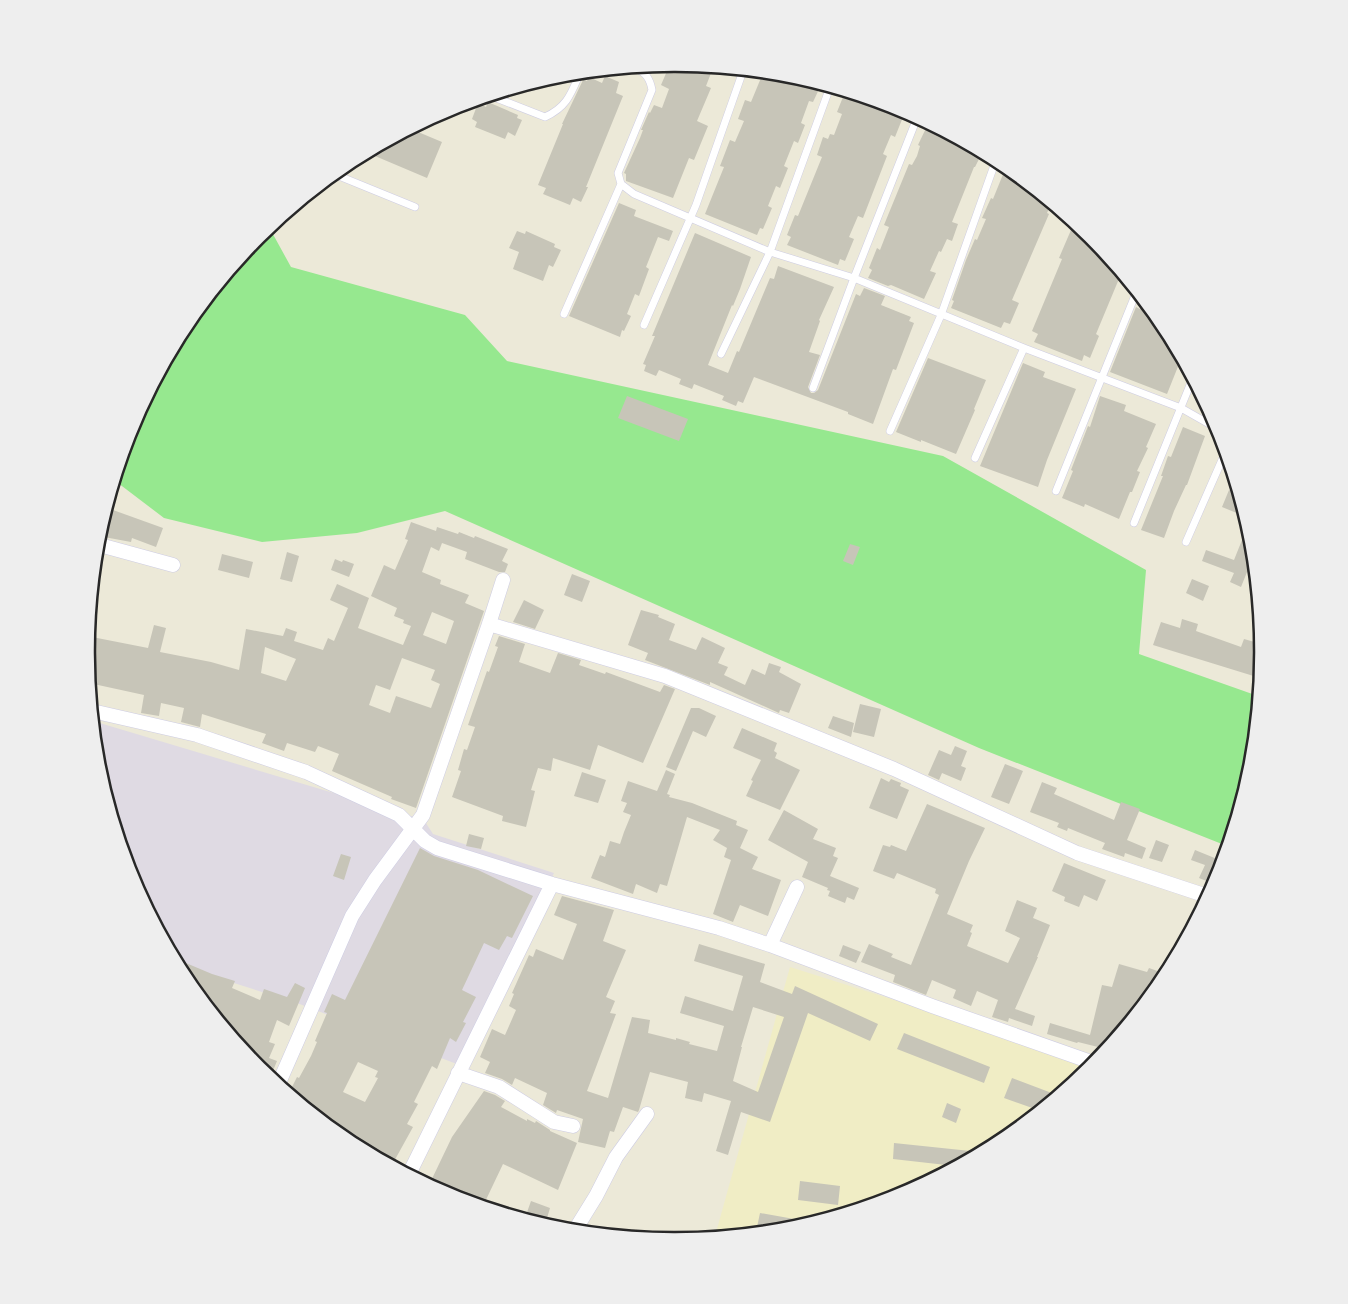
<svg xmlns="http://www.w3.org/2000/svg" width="1348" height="1304" viewBox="0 0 1348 1304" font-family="Quicksand,sans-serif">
  <rect width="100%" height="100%" fill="#ece9d8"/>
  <path fill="#dfdae3" d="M93 721 424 820 433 834 554 873 462 1066 297 1003 177 965 130 877 97 766Z"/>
  <path fill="#f0edc5" d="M790 967 983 1028 1090 1068 1001 1141 899 1196 788 1229 715 1236Z"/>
  <path fill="#96e88f" d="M269 227 291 267 465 315 507 361 943 456 1146 570 1139 654 1258 696 1251 767 1227 846 979 748 445 511 357 533 262 542 164 518 114 480 131 427 185 325 258 236Z"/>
  <path fill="#c7c5b8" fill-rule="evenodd" d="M670 64 713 68 706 86 711 88 697 121 708 126 694 160 689 158 673 198 626 181V174L624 173 640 138 643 130H641L649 112 650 113 654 105 662 108 669 89 661 85Z
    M763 73 789 75 821 85 813 102 809 101 801 123 805 125 798 143 794 141 784 166 788 168 780 188 776 186 768 206 772 208 763 229 760 228 757 235 705 214 724 167 720 166 730 140 735 142 744 121 738 119 745 100 751 102Z
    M605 76 619 82 616 93 623 96 586 187H588L581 202 573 198 570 205 543 194 546 188 538 185 563 124H562L583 80 587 81 589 77 602 83Z
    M845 92 899 109 902 110 900 115 903 117 895 137 891 135 883 154 887 156 863 218 858 216 849 237 854 239 845 261 840 259 838 265 787 245 791 237 787 235 795 215 798 216 822 157 817 155 823 137 828 139 830 134 834 135 842 114 837 112Z
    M488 102 518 115 517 118 522 120 515 136 508 132 505 139 475 127 477 122 472 119 478 103 486 107Z
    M928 124 982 153 975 167H974L952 222 958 224 952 241 947 239 941 252 939 251 930 271 936 273 924 299 891 285 888 286 868 278 872 270 869 268 877 248 880 250 889 227 884 225 909 164 912 165 917 156 920 146 918 145Z
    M411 129 442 142 427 178 375 156 379 146Z
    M1006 167 1051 204 1047 213 1049 214 1012 300 1019 303 1010 324 1004 322 1001 328 951 308 954 301 952 300 966 260 975 239 977 240 986 219 982 218 991 198 993 199Z
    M619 203 636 210 634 216 673 231 669 241 658 237 646 267 649 269 639 296 635 294 627 314 631 316 624 331 622 330 620 337 569 316Z
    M1074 223 1090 236 1121 274 1096 334 1099 336 1090 358 1084 355 1082 361 1034 342 1038 334 1032 331 1062 259 1059 258Z
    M517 231 525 234 526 231 555 244 554 247 561 250 553 267 549 265 543 281 513 269 519 252 509 248Z
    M695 233 751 257 740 289 733 306 732 305 708 365 728 373 737 351 739 352 770 278 774 279 778 266 834 287 819 320 820 321 809 352 820 355 808 387 811 393H814L818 390 856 294 860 296 864 288 885 296 881 305 911 317 909 321 914 323 896 370 893 369 873 424 848 414V412L754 377 743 403 738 401 736 406 722 400 724 396 694 384 692 389 679 384 681 379 659 370 656 376 644 371 646 365 643 364 655 336H652Z
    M1143 301 1163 325 1181 359 1167 394 1110 372 1136 307 1140 309Z
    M928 358 986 380 974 409 975 410 956 454 921 440V442L896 432Z
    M1023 363 1045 372 1043 377 1076 389 1047 460 1038 487 980 466Z
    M627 396 688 419 679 441 618 418Z
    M1100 396 1126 405 1124 411 1156 424 1146 447 1148 448 1137 471 1140 472 1132 492H1130L1119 519 1085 504 1084 507 1062 498 1073 471 1071 470 1088 426 1090 427Z
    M1183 427 1205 436 1187 485H1186L1174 511 1164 538 1141 530 1163 476H1161L1168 456 1171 457Z
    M1229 490 1238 493 1244 516 1222 507Z
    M113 510 163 528 156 547 132 538 131 542 104 537Z
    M411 522 436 531 437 527 458 534 459 532 474 538 475 536 508 549 502 561 508 564 505 572H499L465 559 467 552 442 543 439 551 431 547 422 572 441 580 440 584 469 595 465 603 484 611 416 808 391 799 392 797 332 771 339 754 318 746 315 752 287 743 284 751 262 743 266 734 202 714 200 727 181 722 184 708 161 703 159 716 141 713 144 695 89 683 86 652 87 636 148 648 154 625 166 628 160 652 211 662 239 670 246 629 283 636 286 628 297 632 294 641 323 650 328 638 334 641 348 608 330 600 337 584 369 598 358 628 403 645 411 626 403 623 404 620 394 616 397 608 371 596 384 565 395 570 408 540 405 539ZM432 612 454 621 446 644 423 635ZM265 647 296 659 286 681 261 673ZM402 658 435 670 431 680 440 684 431 708 396 696 390 713 369 705 376 685 390 690Z
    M1242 540 1252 544 1253 563 1249 573 1247 572 1241 587 1230 582 1234 573 1202 561 1206 550 1234 560Z
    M850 544 860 547 853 565 843 561Z
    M287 552 299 556 292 582 280 579Z
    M222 554 253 562 249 578 218 570Z
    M335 559 342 562 343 560 354 564 349 577 331 570Z
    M572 574 590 581 582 602 564 595Z
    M1192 579 1209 586 1203 601 1186 593Z
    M524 600 544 610 535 629 513 622Z
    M641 610 659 615 658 617 675 624 669 640 696 650 702 637 725 648 718 663 728 667 724 675 745 685 752 669 765 675 769 663 781 667 779 672 801 684 789 713 780 710 779 713 710 682V685L645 660 648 653 628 645Z
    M1182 619 1198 624 1196 631 1241 647 1244 639 1258 643 1255 652 1262 654 1260 678 1153 645 1161 622 1180 628Z
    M499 636 525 644 519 662 550 673 558 653 581 660 579 665 605 674 606 672 660 692 664 685 675 689 643 763 598 745 590 770 553 758 551 771 538 768 531 790 535 791 526 827 502 821 503 816 452 797 461 771 458 770 464 749 467 750 475 727 468 725 487 671 489 672 498 647 495 646Z
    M860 704 881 709 874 737 853 732Z
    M691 708H699L716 716 706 737 693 731 676 771 666 767Z
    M833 716 854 723 851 737 828 728Z
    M742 728 777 743 774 751 777 753 775 758 800 770 780 810 746 796 753 781 751 780 761 760 733 748Z
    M955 746 967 751 961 766 966 768 961 781 942 773 939 780 928 775 939 750 951 755Z
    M1005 764 1023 771 1009 804 991 797Z
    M666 770 675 774 667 794 670 795 669 797 692 803 737 821 736 825 748 830 740 848 758 857 752 869 781 880 768 916 740 905 733 922 713 914 731 860 724 857 727 848 713 840 720 830 687 817 667 886 660 884 657 893 636 884 633 894 591 878 600 855 605 857 610 841 620 844 624 832 631 815 623 812 627 803 621 801 628 781 657 791Z
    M582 772 606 780 598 803 574 796Z
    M881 778 889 782 891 779 901 783 900 786 909 790 897 819 869 808Z
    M1042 782 1057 788 1054 794 1114 820 1121 802 1140 809 1127 840 1146 848 1142 859 1125 853 1124 857 1102 849 1105 843 1068 828 1067 831 1057 827 1059 823 1030 812Z
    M927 804 985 828 969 861 947 914 973 925 970 932 972 933 967 946 1008 963 1020 938 1005 931 1017 900 1037 908 1033 918 1050 925 1037 957H1038L1015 1009 1035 1016 1032 1026 1009 1018 1008 1022 992 1017 998 1000 977 991 971 1006 953 998 956 990 932 980 926 995 893 982 895 975 861 962 869 944 893 954 891 957 911 965 939 895 935 893 936 889 897 873 894 879 873 871 883 845 890 847 891 845 906 851Z
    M784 810 818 829 813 839 836 848 833 856 838 858 830 876 859 888 854 900 847 897 845 903 828 896 830 891 827 890 828 888 802 877 808 862 768 840Z
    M469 834 484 838 481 849 466 846Z
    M1156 840 1169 845 1162 862 1149 858Z
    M420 848 434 856 478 870 533 896 512 938 507 936 499 950 484 943 462 990 476 997 463 1022 466 1023 456 1042 450 1038 437 1069 432 1066 414 1102 418 1104 407 1124 413 1127 392 1165 347 1141 289 1093 297 1077 299 1078 311 1056 317 1042 315 1041 327 1013 324 1012 332 994 345 1000ZM358 1062 378 1071 375 1077 378 1078 365 1102 343 1092Z
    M1195 850 1222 861 1214 884 1199 878 1205 865 1191 860Z
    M341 854 351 857 344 880 333 876Z
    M1064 863 1106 880 1097 901 1084 895 1079 907 1064 901 1065 897 1052 891Z
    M562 896 614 910 603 941 626 950 606 997 615 1001 610 1013 616 1014 587 1091 608 1098 632 1017 650 1020 648 1033 676 1040V1038L690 1042 689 1044 717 1051 724 1026 680 1013 685 996 733 1011 743 976 694 961 699 944 765 964 760 982 792 994 795 986 878 1024 870 1041 808 1013 770 1122 741 1112 728 1155 716 1151 731 1101 704 1093 702 1102 685 1098 688 1082 650 1072 639 1110 638 1112 623 1107 614 1132 610 1131 605 1148 578 1142 583 1119 557 1110 556 1113 543 1105 547 1093 515 1078 512 1085 502 1079 485 1073 490 1062 480 1057 492 1029 505 1035 516 1010 509 1006 514 994 512 993 529 955 533 957 536 949 563 960 577 924 554 915ZM753 1007 784 1017 758 1092 733 1081 742 1047H741Z
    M843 945 861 952 856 963 839 956Z
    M174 958 212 974 235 981 232 988 260 1000 264 989 287 997 295 983 305 988 289 1026 277 1020 269 1042 275 1044 269 1058 277 1061 270 1078 258 1068 191 986 194 979 181 972Z
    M1119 964 1147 972 1149 968 1166 974 1106 1049 1078 1042 1077 1043 1047 1034 1050 1023 1090 1035 1102 985 1112 987Z
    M904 1033 990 1067 984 1083 897 1049Z
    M1012 1078 1057 1095 1038 1110 1004 1098Z
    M484 1091 495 1095 505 1101 501 1107 527 1121V1119L535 1123 536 1121 550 1130V1131L577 1143 558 1190 503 1164 483 1206 449 1195 429 1185 452 1137Z
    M947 1103 961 1109 956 1123 942 1117Z
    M894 1143 980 1152 955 1166 893 1159Z
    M800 1181 840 1186 838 1205 798 1200Z
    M531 1201 550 1208 545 1225 525 1218Z
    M760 1213 811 1222 788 1229 756 1232Z"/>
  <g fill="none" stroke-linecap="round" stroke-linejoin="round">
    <defs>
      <path id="lane" d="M634 68C646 72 650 79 652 90L618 173 621 184 634 194 770 252 854 278 1024 348 1181 408 1218 429
        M491 96 545 117C567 107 571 94 580 73
        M334 174 415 207
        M564 314 621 184
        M644 325 696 205 743 71
        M721 354 770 252 830 87
        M813 388 854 278 917 118
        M890 431 941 315 996 160
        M975 458 1024 348
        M1056 491 1136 293
        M1134 523 1192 380
        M1186 542 1225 453"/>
      <path id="street" d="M96 544 173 565
        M489 624 665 676 894 769 1077 853 1207 896
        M92 711 197 735 306 772 399 815 425 841 437 848 552 884 719 928 770 945 932 1006 1094 1063
        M770 945 797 887
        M458 1073 499 1087 554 1122 573 1126
        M278 1085 352 916 375 880 423 815 489 624 503 580
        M409 1174 552 884
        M575 1230 596 1196 616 1157 647 1114"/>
    </defs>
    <use href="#lane" stroke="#cecde3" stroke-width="8"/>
    <use href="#street" stroke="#cecde3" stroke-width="15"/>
    <use href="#lane" stroke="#fff" stroke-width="7"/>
    <use href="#street" stroke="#fff" stroke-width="14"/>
  </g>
  <path d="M0 0H1348V1304H0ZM674 72H675A579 579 0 0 1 1254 651V653A579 579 0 0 1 675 1232H674A579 579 0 0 1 95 653V651A579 579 0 0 1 674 72Z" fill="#eee" fill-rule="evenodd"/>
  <path fill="none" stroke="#282828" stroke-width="2.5" d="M674 72H675A579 579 0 0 1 1254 651V653A579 579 0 0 1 675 1232H674A579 579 0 0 1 95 653V651A579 579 0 0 1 674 72Z"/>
</svg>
